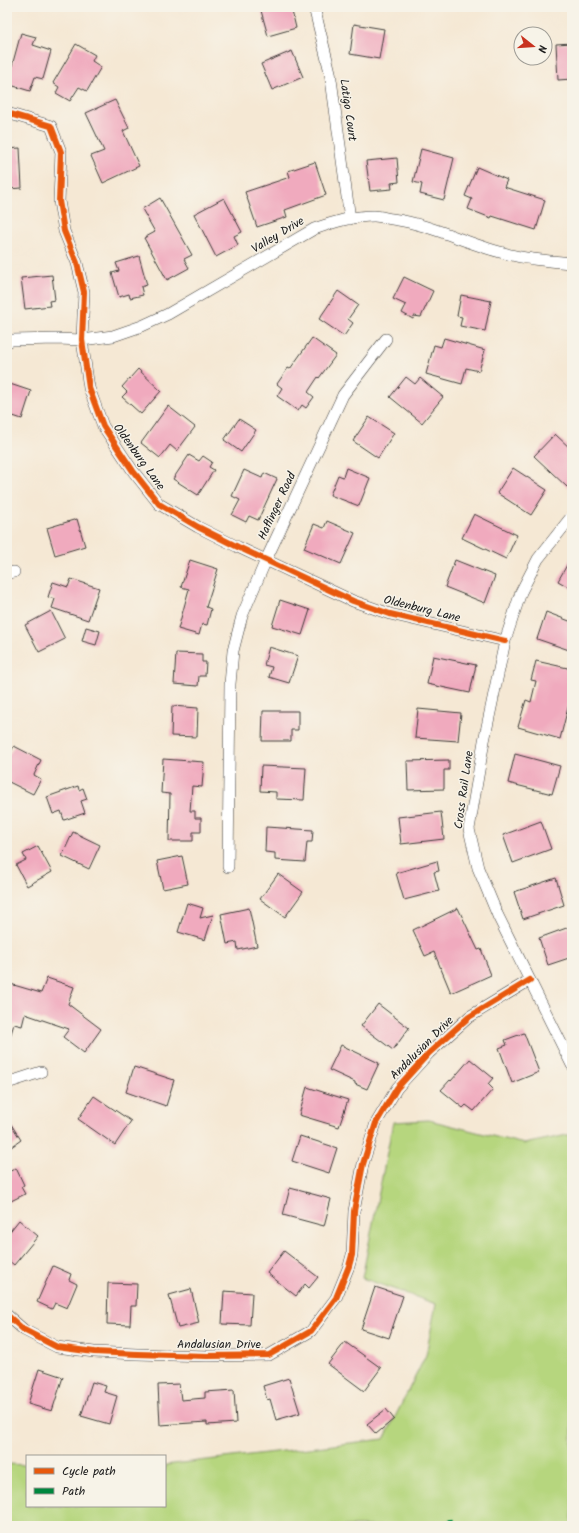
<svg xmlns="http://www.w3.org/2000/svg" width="579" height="1533" viewBox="0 0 579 1533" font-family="Kalam,sans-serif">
  <rect width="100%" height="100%" fill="#f7f3e8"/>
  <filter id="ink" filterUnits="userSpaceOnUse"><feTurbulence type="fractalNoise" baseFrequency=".025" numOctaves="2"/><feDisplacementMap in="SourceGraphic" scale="8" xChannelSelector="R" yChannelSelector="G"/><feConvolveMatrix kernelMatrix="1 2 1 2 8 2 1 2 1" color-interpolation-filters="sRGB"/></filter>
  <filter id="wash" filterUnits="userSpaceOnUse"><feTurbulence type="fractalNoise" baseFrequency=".012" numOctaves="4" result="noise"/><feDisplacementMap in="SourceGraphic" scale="16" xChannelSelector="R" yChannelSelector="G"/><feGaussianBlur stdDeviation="0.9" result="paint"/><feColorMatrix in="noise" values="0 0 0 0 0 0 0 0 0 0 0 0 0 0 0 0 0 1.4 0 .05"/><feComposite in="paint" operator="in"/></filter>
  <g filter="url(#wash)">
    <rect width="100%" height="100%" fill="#f5e8d4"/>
    <path fill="#b6d67e" stroke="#69794d" d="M429 1120 524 1144 572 1134V1526H7V1464L27 1465V1506H165V1465L384 1439 426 1355 436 1304 362 1278 393 1122Z"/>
    <g id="blocks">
      <path fill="#f0aabe" d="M260 7H291L296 28 268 36Z
        M354 24 384 29 379 59 350 54Z
        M21 33 36 37 33 45 51 51 43 79 35 77 30 91 7 84Z
        M572 43V79L558 80 556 44Z
        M76 44 95 55 92 61 101 67 87 91 79 87 70 101 56 93 59 87 53 83Z
        M292 51 303 77 272 90 261 64Z
        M115 100 129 128 123 131 139 166 103 183 91 156 104 151 86 113Z
        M20 148 22 188 7 189V149Z
        M421 149 454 158 444 200 420 194 422 184 413 182Z
        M397 158 399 182 391 183 392 189 370 191 366 161Z
        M315 162 326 195 285 210 287 217 257 227 245 192 290 177 288 171Z
        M477 167 507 180 504 187 545 200 536 230 492 216 491 218 468 209 472 199 465 196Z
        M160 198 192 255 184 259 189 268 167 280 144 238 155 232 142 209Z
        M224 198 242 232 234 236 238 245 216 257 194 214Z
        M139 256 147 285 141 287 143 295 130 298 129 294 119 297 112 273 119 271 116 263Z
        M52 275 55 300 49 301 50 306 25 309 21 278Z
        M404 277 433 291 421 317 414 316 413 319 402 313 406 305 393 299Z
        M338 291 358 305 348 319 353 323 344 336 319 319Z
        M461 295 491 301 485 331 460 326 462 317 457 316Z
        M312 338 336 355 319 378 318 377 308 392 314 397 306 408 302 405 298 411 277 396 282 388 277 384 288 368 290 369Z
        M444 338 485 350 479 371 466 368 462 384 426 374 434 345 441 347Z
        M138 369 161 391 141 414 122 397 127 392 122 387Z
        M406 377 415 384 420 378 443 397 422 423 390 397Z
        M7 383 31 391 22 419 7 414Z
        M168 406 195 427 177 451 170 445 160 458 141 443Z
        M369 417 394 433 378 458 353 441Z
        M239 419 256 430 241 452 224 440Z
        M555 434 572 450V481L567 487 534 456Z
        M189 455 199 461 203 456 212 462 209 467 214 470 198 495 173 479Z
        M346 468 370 478 359 506 330 495 338 475 343 477Z
        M513 468 547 490 531 515 497 493Z
        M244 470 262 478 264 473 277 479 258 520 249 516 246 522 232 515 240 500 232 496Z
        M474 514 517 535 506 559 462 538Z
        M77 519 85 546 55 555 47 528Z
        M327 521 355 533 341 564 304 548 314 524 324 528Z
        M572 556V589L558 581Z
        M190 560 218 569 206 607 211 609 207 625 202 624 199 635 178 629 189 589 181 587Z
        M455 560 495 576 485 603 445 587Z
        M71 579 99 588 88 620 52 608 55 599 48 597 53 582 68 587Z
        M280 600 310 610 302 635 272 626Z
        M51 611 65 639 39 652 25 625Z
        M546 612 572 622V651L537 639Z
        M86 627 100 631 96 645 82 641Z
        M269 647 298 656 289 683 269 677 272 667 264 665Z
        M176 653 202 654V662H206L205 676H199L198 686 174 684Z
        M433 656 476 665 470 693 427 684Z
        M536 661 572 669V692L560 739 518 727 526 700 531 702 536 681 531 680Z
        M172 706 198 708 197 737 171 736Z
        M418 709 461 713 458 741 415 738Z
        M263 711H298V730H291V741H262Z
        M14 746 41 760 34 775 41 779 33 794 7 781V758Z
        M515 754 560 766 552 794 508 783Z
        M163 759 204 762 202 787 192 786 190 811H195V818H201V832H193V841H169L170 794 161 793Z
        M449 760V770H444V789L408 790 407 761Z
        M261 766 306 768 304 800 276 799V792L260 791Z
        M78 786 79 790 83 788 87 799 81 801 85 813 64 820 61 811 53 814 47 797Z
        M441 812 444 839 401 844 398 817Z
        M541 821 551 849 513 863 503 835Z
        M266 827 313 830 312 842H307L305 862 275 860V853L265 852Z
        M73 832 100 845 89 869 62 856Z
        M38 846 52 872 27 886 16 865 26 860 23 854Z
        M182 856 188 884 163 889 157 861Z
        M437 861 439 871 434 872 439 891 404 900 396 873Z
        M278 874 303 892 285 917 260 899Z
        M556 878 564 905 523 919 514 892Z
        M187 903 203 908 200 918 213 915 205 940 178 932Z
        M249 908 257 946 238 950 237 942 227 944 221 914Z
        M458 908 478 950 481 949 491 975 451 993 434 952 425 956 413 930Z
        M572 926V957L548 965 539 938Z
        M47 978 74 987 68 1004 101 1029 84 1053 63 1037 69 1029 25 1014 22 1026 14 1024 9 1040 7 1039V983L41 993Z
        M378 1004 409 1028 393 1050 361 1026Z
        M524 1033 539 1072 512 1083 499 1048 507 1045 505 1040Z
        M341 1045 379 1063 367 1089 355 1084V1082L329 1070Z
        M470 1059 493 1078 488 1084 493 1089 474 1111 466 1105 463 1108 441 1090 450 1080 451 1081Z
        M134 1067 174 1080 166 1106 126 1092Z
        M307 1087 348 1100 339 1127 299 1115Z
        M94 1096 131 1121 115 1145 78 1119Z
        M7 1118 21 1140 7 1150Z
        M300 1136 337 1148 329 1173 292 1161Z
        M16 1168 24 1185 21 1187 25 1194 7 1203V1173Z
        M290 1188 331 1199 324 1226 283 1215Z
        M19 1220 38 1236 14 1265 7 1259V1235Z
        M284 1251 318 1277 309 1288 305 1284 296 1296 267 1273Z
        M53 1266 71 1274 69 1280 77 1284 67 1308 55 1303 52 1309 37 1302Z
        M108 1283 137 1284 136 1306H131L130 1325 107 1324Z
        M375 1287 403 1296 389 1338 361 1329Z
        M191 1289 199 1323 178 1328 169 1295Z
        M224 1291 252 1293 250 1325 222 1324Z
        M345 1342 381 1368 364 1391 328 1364Z
        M39 1369 63 1377 52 1411 28 1404Z
        M289 1378 300 1413 276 1420 270 1399 267 1400 263 1386Z
        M92 1382 106 1386 104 1392 117 1396 109 1424 81 1416Z
        M179 1384 181 1400 205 1398V1392L234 1390 236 1423 207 1425V1422L160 1425 158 1385Z
        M386 1409 394 1419 376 1434 367 1424Z"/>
    </g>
  </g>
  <g filter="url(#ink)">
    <use href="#blocks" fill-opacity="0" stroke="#3d3b38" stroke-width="1"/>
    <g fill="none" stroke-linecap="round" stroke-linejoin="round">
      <defs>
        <path id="minor" d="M314 7 330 72 350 219
          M7 113 51 126 61 152 59 201 64 231 77 263 84 292 82 340 89 388 103 426 133 471 159 504 198 527 238 547 353 601 390 614 505 641
          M7 342 12 340 58 339 82 340 113 336 142 326 168 314 314 229C334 222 353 216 374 216 379 216 386 218 392 219 429 224 463 242 500 252 523 259 548 261 572 263
          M572 516 538 559 521 592 505 641 484 741 469 829 478 868 498 916 572 1065
          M7 573 14 572
          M228 867 230 684 233 651 242 616 266 560 343 395 386 339
          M7 1083 41 1072
          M7 1315 24 1330 57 1347 94 1352 137 1354 207 1356 269 1355 311 1331 336 1298 349 1266 352 1255 354 1211 363 1164 376 1123 397 1088 429 1053 469 1017 530 980"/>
      </defs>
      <use href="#minor" stroke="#3d3b38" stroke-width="12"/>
      <use href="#minor" stroke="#fff" stroke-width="11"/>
      <path stroke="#00873e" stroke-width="5" stroke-dasharray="10 5" stroke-linecap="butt" d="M449 1519 450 1526"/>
      <defs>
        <path id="cycleway" d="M7 113 51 126 61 152 59 201 64 231 77 263 84 292 82 340 89 388 103 426 133 471 159 504 198 527 238 547 353 601 390 614 505 641
          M7 1315 24 1330 57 1347 94 1352 137 1354 207 1356 269 1355 311 1331 336 1298 349 1266 352 1255 354 1211 363 1164 376 1123 397 1088 429 1053 469 1017 530 980"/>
      </defs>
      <use href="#cycleway" stroke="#f7f3e8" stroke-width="8"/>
      <use href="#cycleway" stroke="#e8590c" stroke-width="6"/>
    </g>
  </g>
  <g text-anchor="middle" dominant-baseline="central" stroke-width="3" stroke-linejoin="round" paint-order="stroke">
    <g font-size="12" fill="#1c1c1c" stroke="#f7f3e8">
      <text transform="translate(348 110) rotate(82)">Latigo Court</text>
      <text transform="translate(278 235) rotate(-31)">Valley Drive</text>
      <text transform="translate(139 457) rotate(54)">Oldenburg Lane</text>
      <text transform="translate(277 506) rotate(-65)">Haflinger Road</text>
      <text transform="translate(422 609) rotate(14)">Oldenburg Lane</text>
      <text transform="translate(464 790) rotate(-82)">Cross Rail Lane</text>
      <text transform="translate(422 1048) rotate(-45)">Andalusian Drive</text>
      <text x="219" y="1344">Andalusian Drive</text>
    </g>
  </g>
  <rect width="579" height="1533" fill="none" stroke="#f7f3e8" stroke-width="24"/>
  <rect x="26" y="1455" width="140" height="52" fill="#f7f3e8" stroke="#9f9d96"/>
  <rect x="34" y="1468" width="20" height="6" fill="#e8590c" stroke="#9f9d96"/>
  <text x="62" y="1475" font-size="12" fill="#1c1c1c">Cycle path</text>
  <rect x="34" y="1488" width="20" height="6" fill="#00873e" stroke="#9f9d96"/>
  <text x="62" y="1495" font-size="12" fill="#1c1c1c">Path</text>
  <g transform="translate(533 46) rotate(107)"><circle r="19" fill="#f7f3e8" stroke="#9f9d96"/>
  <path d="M0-3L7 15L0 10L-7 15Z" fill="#c8321e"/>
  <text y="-6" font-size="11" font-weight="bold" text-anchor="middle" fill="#1c1c1c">N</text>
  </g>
</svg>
